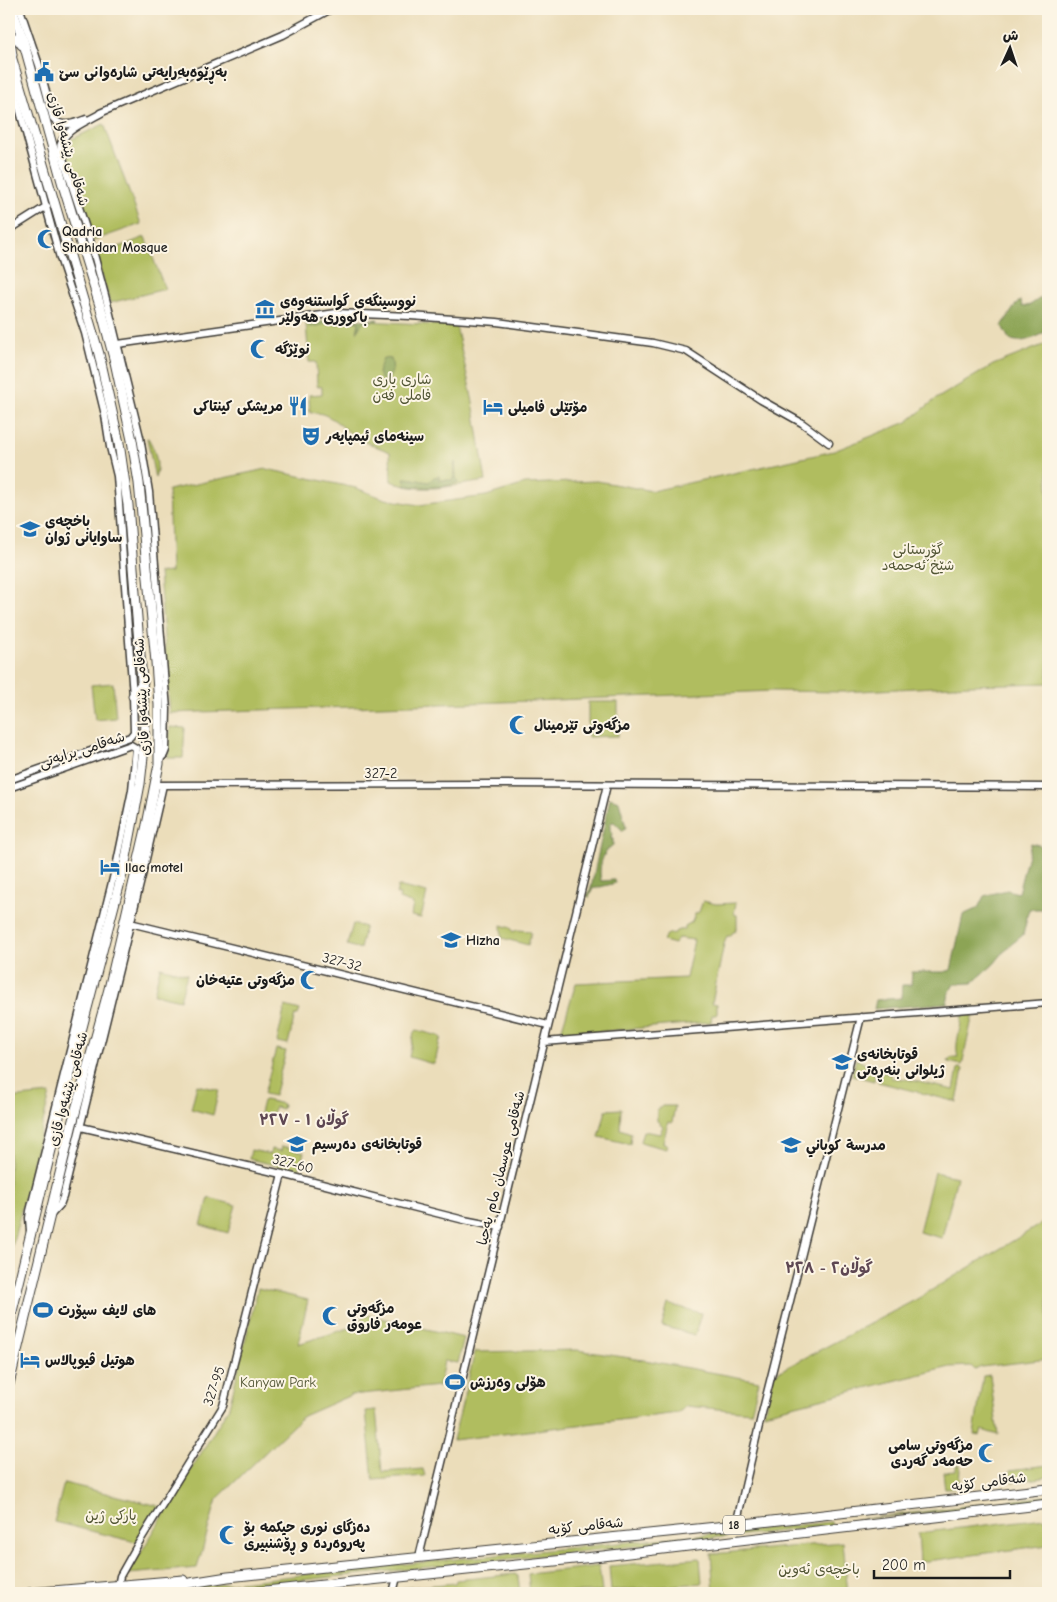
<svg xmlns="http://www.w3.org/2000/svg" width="1057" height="1602" viewBox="0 0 1057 1602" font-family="'Comic Neue','Playpen Sans Arabic',sans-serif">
  <rect width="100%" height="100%" fill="#fcf5e5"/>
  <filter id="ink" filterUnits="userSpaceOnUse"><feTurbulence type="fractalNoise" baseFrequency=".02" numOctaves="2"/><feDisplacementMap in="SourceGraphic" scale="10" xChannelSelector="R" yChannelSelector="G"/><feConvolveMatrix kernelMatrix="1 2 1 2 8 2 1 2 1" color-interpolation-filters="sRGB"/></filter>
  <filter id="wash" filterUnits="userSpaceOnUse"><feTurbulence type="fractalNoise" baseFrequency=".0096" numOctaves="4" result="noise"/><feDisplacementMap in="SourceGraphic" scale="20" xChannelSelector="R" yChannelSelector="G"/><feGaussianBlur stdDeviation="1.12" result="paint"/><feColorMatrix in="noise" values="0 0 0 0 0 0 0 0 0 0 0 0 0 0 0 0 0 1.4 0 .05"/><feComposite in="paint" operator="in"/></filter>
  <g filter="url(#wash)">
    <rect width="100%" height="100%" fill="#ebddba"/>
    <path fill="#b0bd5e" stroke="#666c3d" d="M104 124 141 224 92 241 64 148 72 139Z
      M145 237 165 289 110 303 96 256Z
      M351 320 456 326 473 402 486 481C455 485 420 495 391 481L390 452C380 448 367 443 357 438 343 429 329 410 310 413L309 395 322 394V387L317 386 316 362H309L306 323Z
      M1048 343V683L970 685 842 692 772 691 532 701 170 713 159 573 171 572 168 490 266 469 356 488 385 499 419 505 486 496 525 484 597 481 652 491 834 451 907 422 936 399 993 365Z
      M147 438H148C155 449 160 466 155 478Z
      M113 683 116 718 95 720 91 685Z
      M618 702V736L588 737V702Z
      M170 727 185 728 183 758H168Z
      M398 886 427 893 421 918 411 916 413 904 399 899 400 895 396 894Z
      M703 901 716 904 736 903 734 914 737 915V928H735L736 931 732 933 731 936H727L724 944 712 1003 717 1004V1015H712L711 1022 560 1035 576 983 686 978 694 940 678 938 674 944 663 941C665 934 668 934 675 933L676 931 685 929V926L692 922 695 914 699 912Z
      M353 924 365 927 360 949 347 945Z
      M501 925 511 928 513 932 517 930 530 931 531 934 528 945 502 938Z
      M160 967 187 974 180 1000 154 994Z
      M285 1006 300 1010 298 1015H295L288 1044 277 1042Z
      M973 1014 962 1065 948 1062 950 1058H958C954 1043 961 1030 962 1015Z
      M416 1030 439 1036 442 1039 440 1040 435 1063 433 1064 409 1057 414 1032Z
      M276 1049 286 1051 274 1096 264 1094Z
      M856 1059 875 1069 874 1081 852 1075Z
      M958 1068 963 1069 957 1102 878 1082 880 1072 891 1074V1078L901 1079V1078L954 1090Z
      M197 1085 219 1090 213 1115 191 1109Z
      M50 1094 9 1259V1098Z
      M265 1100 283 1104 282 1109 275 1107 270 1116 260 1113 263 1101Z
      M662 1106H675L672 1123 668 1122 663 1143 667 1144 666 1149 640 1142 643 1131 660 1134 663 1126 657 1121V1110Z
      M621 1109 620 1129 631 1133 630 1144 599 1137 606 1110Z
      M282 1146 304 1152 299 1171 249 1159 251 1150 270 1154 271 1149 281 1151Z
      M934 1172 957 1177 942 1238 919 1232Z
      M209 1198 236 1205 228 1233 201 1225Z
      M1044 1222 1048 1223V1359L981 1367 975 1370 971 1366 950 1367 764 1413 774 1374 917 1299Z
      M258 1288 308 1300 298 1344 355 1326 356 1319 362 1320 364 1314 464 1338 458 1363 444 1361 439 1386 351 1395 303 1416 217 1499 197 1568 128 1574 229 1407Z
      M668 1304 701 1313 695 1335 662 1326Z
      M577 1350 650 1361 759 1381 751 1412 686 1406 678 1413 453 1440 475 1352Z
      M990 1375 998 1435 982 1430 980 1435 974 1434 983 1376Z
      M376 1410 382 1472 423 1469 425 1476 373 1480 366 1411Z
      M960 1465 959 1488 945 1489 943 1472 956 1471V1466Z
      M1048 1465V1477L1012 1482 1010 1470Z
      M64 1483 159 1506 136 1542 54 1522Z
      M1048 1496V1501L856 1520Z
      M1045 1518 1048 1527V1545L920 1562 918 1533Z
      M831 1522 832 1526 175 1593H159L199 1587 335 1571Z
      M843 1542 848 1593H714L711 1554Z
      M700 1558 702 1583 611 1591 609 1566Z
      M599 1566 602 1592 530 1593 528 1574Z
      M515 1574 518 1576 520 1593H402L403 1588 455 1583 456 1580Z"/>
    <path fill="#8ca455" stroke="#546038" d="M1048 293V330C1037 337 1022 345 1009 339L1002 326 1017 303 1021 301 1022 307 1030 305Z
      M378 319 377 321C363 321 363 321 357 332L359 322 345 321 336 325 333 322C325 323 318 327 309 327L308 322Z
      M383 358 391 359C394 367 392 374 387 381L381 379 378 373Z
      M455 462 456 478 459 482C442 489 424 487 406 486L404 478C413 478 420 481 429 482L434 477 439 476V480H453Z
      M610 798 619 801 626 827 623 831 614 822 610 823V830L612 832 611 839H613V845C602 852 598 868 601 881L614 880 616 883 592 889 589 898 587 896 591 888Z
      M1031 843 1046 847 1044 860H1048V909H1029L1023 935 1008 947 993 965 972 983 954 984 949 993 947 1003 874 1009 876 1000 901 998 902 985H911L912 972H944L951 970 963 915 978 908 984 896 1007 890 1018 893Z"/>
  </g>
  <g filter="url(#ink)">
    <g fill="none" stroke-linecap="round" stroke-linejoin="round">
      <defs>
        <path id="secondary" d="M20 9 39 65 53 118C62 129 75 123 86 119
          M9 71 60 258 85 333 105 415 110 447 117 476 133 696 134 732 130 737 9 780
          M103 112C89 121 60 130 60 149L92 247 109 310 140 437 149 492 167 709 166 750 164 755 159 760
          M100 113 283 35 331 9
          M9 230 47 206
          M118 344 336 313 410 316 497 322 653 343 686 351 761 400 802 423 829 443
          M155 785 496 784 1048 787
          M9 788 131 745 136 748 132 790 117 862 30 1211 29 1218 30 1231
          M130 923 548 1025
          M544 1042 1048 1003
          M81 1127 282 1174 464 1220 500 1227
          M49 1217 60 1205 63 1197 143 872 163 785
          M9 1300 15 1287
          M736 1525 761 1417 861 1017
          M419 1557 607 785
          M118 1586 120 1576 138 1544 223 1406 282 1174
          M393 1593 397 1577"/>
        <path id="highway" d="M9 49 99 354 119 443 128 505 145 718 144 748 140 784 125 863 63 1100 9 1324
          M12 55 10 42 11 38H17L22 45
          M133 696 143 682
          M9 1384 72 1124 109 989 147 825 159 764V705L156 662 139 483 132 440 115 362 101 309 63 185 23 40 12 9
          M29 1593 183 1580
          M127 1593 228 1577 736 1525 1048 1489
          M245 1593 603 1556 1048 1504"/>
      </defs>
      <use href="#secondary" stroke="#3b3934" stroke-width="9"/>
      <use href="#highway" stroke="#3b3934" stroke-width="11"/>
      <use href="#secondary" stroke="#fff" stroke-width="6"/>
      <use href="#highway" stroke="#fff" stroke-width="9"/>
    </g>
  </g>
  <defs>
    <symbol id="civic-bare" viewBox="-9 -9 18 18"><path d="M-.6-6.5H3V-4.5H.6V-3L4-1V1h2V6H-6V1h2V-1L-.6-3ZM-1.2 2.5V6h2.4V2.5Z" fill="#1f6fb2" stroke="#fcf5e5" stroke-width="2.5" paint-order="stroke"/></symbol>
    <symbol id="mosque-bare" viewBox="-9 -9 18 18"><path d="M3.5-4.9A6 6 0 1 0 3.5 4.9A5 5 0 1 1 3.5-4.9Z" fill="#1f6fb2" stroke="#fcf5e5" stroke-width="2.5" paint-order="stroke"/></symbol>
    <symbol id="museum-bare" viewBox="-9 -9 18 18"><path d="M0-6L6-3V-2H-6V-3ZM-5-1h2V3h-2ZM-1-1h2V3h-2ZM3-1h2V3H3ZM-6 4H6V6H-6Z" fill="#1f6fb2" stroke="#fcf5e5" stroke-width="2.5" paint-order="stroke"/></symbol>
    <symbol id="restaurant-bare" viewBox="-9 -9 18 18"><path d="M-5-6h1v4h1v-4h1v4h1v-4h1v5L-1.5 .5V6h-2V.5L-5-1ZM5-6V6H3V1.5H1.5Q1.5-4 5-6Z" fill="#1f6fb2" stroke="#fcf5e5" stroke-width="2.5" paint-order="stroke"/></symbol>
    <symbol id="hotel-bare" viewBox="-9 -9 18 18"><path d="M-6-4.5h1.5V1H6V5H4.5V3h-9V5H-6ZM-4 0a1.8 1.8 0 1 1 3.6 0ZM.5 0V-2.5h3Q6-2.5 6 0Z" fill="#1f6fb2" stroke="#fcf5e5" stroke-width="2.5" paint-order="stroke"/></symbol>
    <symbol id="theatre-bare" viewBox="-9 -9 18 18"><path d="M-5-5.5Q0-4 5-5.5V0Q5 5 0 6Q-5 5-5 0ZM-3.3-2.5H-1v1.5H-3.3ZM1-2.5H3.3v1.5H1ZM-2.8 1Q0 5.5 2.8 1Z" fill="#1f6fb2" stroke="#fcf5e5" stroke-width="2.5" paint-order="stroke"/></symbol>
    <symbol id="school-bare" viewBox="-9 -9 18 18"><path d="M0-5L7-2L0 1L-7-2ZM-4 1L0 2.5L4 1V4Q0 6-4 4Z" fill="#1f6fb2" stroke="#fcf5e5" stroke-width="2.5" paint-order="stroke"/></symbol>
    <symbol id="stadium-bare" viewBox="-9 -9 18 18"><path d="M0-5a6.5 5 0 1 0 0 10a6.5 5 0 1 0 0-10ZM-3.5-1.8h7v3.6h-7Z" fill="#1f6fb2" stroke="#fcf5e5" stroke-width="2.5" paint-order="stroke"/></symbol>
  </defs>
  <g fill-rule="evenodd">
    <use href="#civic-bare" x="30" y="58" width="28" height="28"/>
    <use href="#mosque-bare" x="33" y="225" width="28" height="28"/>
    <use href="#museum-bare" x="251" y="295" width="28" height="28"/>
    <use href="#mosque-bare" x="246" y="335" width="28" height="28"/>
    <use href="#restaurant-bare" x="284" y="392" width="28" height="28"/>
    <use href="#hotel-bare" x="479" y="393" width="28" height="28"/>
    <use href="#theatre-bare" x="297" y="422" width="28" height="28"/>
    <use href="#school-bare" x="16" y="515" width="28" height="28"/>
    <use href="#mosque-bare" x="505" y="711" width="28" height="28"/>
    <use href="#hotel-bare" x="96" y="853" width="28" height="28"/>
    <use href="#school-bare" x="437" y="926" width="28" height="28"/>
    <use href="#mosque-bare" x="296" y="966" width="28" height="28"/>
    <use href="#school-bare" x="828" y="1048" width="28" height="28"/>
    <use href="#school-bare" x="283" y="1130" width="28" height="28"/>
    <use href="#school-bare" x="777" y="1131" width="28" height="28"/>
    <use href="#stadium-bare" x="29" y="1296" width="28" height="28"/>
    <use href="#mosque-bare" x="318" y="1302" width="28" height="28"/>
    <use href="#hotel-bare" x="16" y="1346" width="28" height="28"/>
    <use href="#stadium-bare" x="441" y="1368" width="28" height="28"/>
    <use href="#mosque-bare" x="974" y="1439" width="28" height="28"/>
    <use href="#mosque-bare" x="215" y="1521" width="28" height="28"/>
  </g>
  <g text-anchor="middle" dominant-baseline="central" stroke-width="4" stroke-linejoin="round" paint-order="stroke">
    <rect fill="#fcf5e5" stroke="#5f5d58" stroke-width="1" x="723" y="1515.5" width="22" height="19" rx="4"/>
    <g font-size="12" font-weight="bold" fill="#1c1c1c">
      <text x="734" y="1525">18</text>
    </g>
    <g font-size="14" font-weight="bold" fill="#1c1c1c" stroke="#fcf5e5" text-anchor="start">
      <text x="59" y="72">بەڕێوەبەرایەتی شارەوانی سێ</text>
      <text x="62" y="231">Qadria<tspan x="62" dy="16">Shahidan Mosque</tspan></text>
      <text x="280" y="301">نووسینگەی گواستنەوەی<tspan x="280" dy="16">باکووری هەولێر</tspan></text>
      <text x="275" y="349">نوێژگە</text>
      <text x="283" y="406" text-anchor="end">مریشکی کینتاکی</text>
      <text x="508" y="407">مۆتێلی فامیلی</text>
      <text x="326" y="436">سینەمای ئیمپایەر</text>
      <text x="45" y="521">باخچەی<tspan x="45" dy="16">ساوایانی ژوان</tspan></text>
      <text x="534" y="725">مزگەوتی تێرمینال</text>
      <text x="125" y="867">llac motel</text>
      <text x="466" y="940">Hizha</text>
      <text x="295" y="980" text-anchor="end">مزگەوتی عتیەخان</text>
      <text x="857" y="1054">قوتابخانەی<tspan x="857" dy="16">ژیلوانی بنەڕەتی</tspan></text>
      <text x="312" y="1144">قوتابخانەی دەرسیم</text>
      <text x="806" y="1145">مدرسة كوباني</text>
      <text x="347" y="1308">مزگەوتی<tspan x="347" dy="16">عومەر فاروق</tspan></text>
      <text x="58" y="1310">های لایف سپۆرت</text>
      <text x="45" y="1360">هوتیل ڤیوپالاس</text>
      <text x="470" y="1382">هۆلی وەرزش</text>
      <text x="973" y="1445" text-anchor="end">مزگەوتی سامی<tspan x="973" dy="16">حەمەد گەردی</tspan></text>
      <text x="244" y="1527">دەزگای نوری حیکمە بۆ<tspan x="244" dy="16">پەروەردە و ڕۆشنبیری</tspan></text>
    </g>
    <g font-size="14" fill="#1c1c1c" stroke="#fcf5e5">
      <text transform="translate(68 149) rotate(74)">شەقامی پێشەوا قازی</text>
      <text transform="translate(142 697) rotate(-93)">شەقامی پێشەوا قازی</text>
      <text transform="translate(82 750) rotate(-18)">شەقامی برایەتی</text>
      <text x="381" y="773">327-2</text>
      <text transform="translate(342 962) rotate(14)">327-32</text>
      <text transform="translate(68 1089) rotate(-75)">شەقامی پێشەوا قازی</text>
      <text transform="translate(293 1164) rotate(14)">327-60</text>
      <text transform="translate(501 1168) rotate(-76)">شەقامی عوسمان مام یەحیا</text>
      <text transform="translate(214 1386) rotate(-71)">327-95</text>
      <text transform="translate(989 1482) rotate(-7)">شەقامی کۆیە</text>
      <text transform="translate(586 1526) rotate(-6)">شەقامی کۆیە</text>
    </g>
    <g font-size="14" fill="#505433" stroke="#fcf5e5">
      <text x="402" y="379">شاری یاری<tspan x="402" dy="16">فاملی فەن</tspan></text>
      <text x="918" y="549">گۆڕستانی<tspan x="918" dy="16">شێخ ئەحمەد</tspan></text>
      <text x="278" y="1382">Kanyaw Park</text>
      <text x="111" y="1515">پارکی ژین</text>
      <text x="819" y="1569">باخچەی ئەوین</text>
    </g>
    <g font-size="15" font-weight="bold" fill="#5e4753" stroke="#fcf5e5">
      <text x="304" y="1120">گوڵان ١ - ٣٢٧</text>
      <text x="829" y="1268">گوڵان٢ - ٣٢٨</text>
    </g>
  </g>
  <rect width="1057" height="1602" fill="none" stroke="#fcf5e5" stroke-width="30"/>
  <g transform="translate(1010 48) rotate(3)" stroke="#fcf5e5" stroke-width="4" paint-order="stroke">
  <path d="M0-4L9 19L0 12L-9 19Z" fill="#1c1c1c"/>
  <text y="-8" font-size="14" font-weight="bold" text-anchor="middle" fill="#1c1c1c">ش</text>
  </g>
  <path d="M874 1570v8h136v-8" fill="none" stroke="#1c1c1c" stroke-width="2.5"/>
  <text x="882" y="1570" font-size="15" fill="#1c1c1c" stroke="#fcf5e5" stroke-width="4" paint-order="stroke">200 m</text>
</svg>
